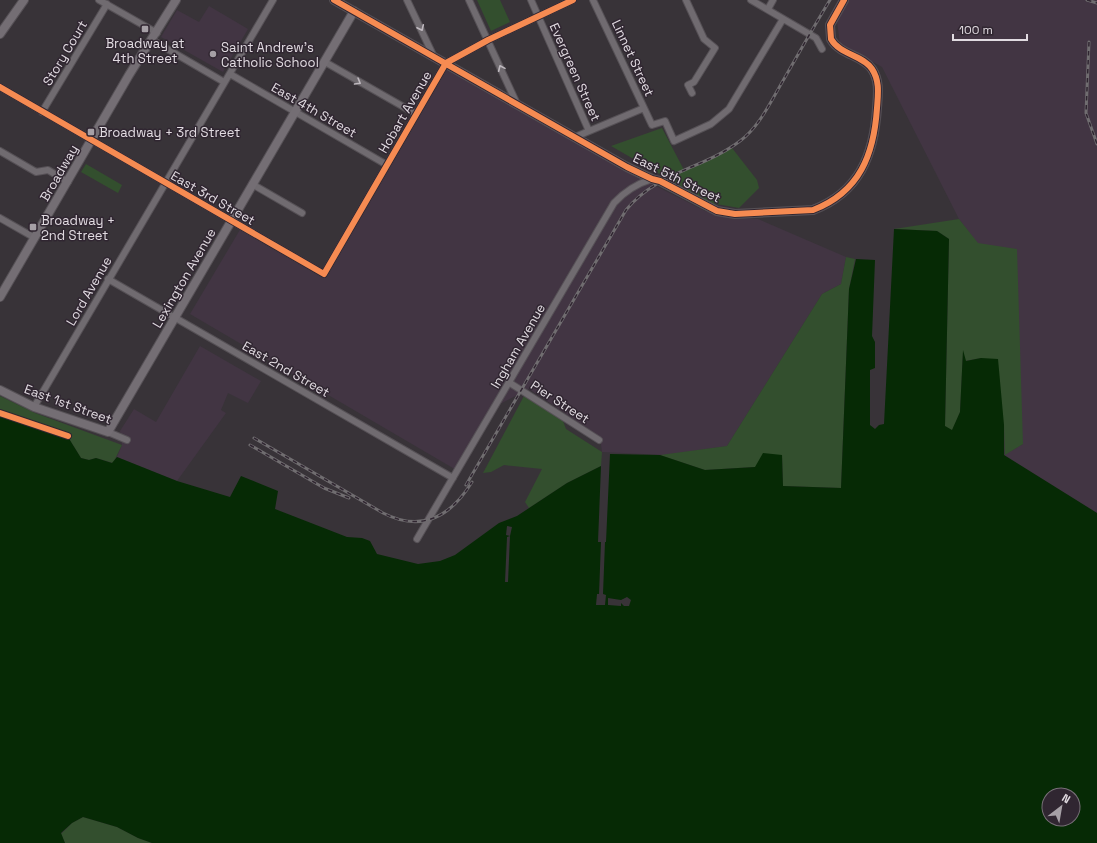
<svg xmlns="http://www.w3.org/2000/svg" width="1097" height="843" viewBox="0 0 1097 843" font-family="'Space Grotesk',sans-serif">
  <rect width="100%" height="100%" fill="#383338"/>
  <path fill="#423543" d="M849 0H1097V513L1004 455 1023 444 977 243 959 219 882 67 840 44 837 21Z
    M209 6 248 29 223 72 161 37 177 10 199 22Z
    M447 64 583 145 652 184 705 211 730 217 758 219 846 257 841 284 822 294 727 446 664 455 602 452 600 437 529 389 498 405 458 471 190 314 241 228 324 274Z
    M200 346 261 381 248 403 228 393 221 410 226 413 177 481 117 457 122 445 120 431 134 409 156 422Z"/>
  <path fill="#334f2e" d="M477 0H500L510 22 491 31Z
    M662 128 684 170 732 148 757 180 759 188 739 208 710 203 611 146Z
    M86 164 122 185 118 193 81 172Z
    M959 219 978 243 1017 249 1023 444 1005 455 1004 425 981 358 965 361 963 352 960 412 952 431 945 426 949 239 937 231 894 229Z
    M846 257 855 259 849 289 841 488 783 486 782 455 755 467 705 470 660 455 727 446 822 294 841 284Z
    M0 396 35 413 122 445 113 463 96 458 89 460 81 458 68 437 0 416Z
    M524 396 563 421 566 429 602 452 601 466 567 483 529 508 525 502 542 469 504 465 491 472 483 473Z
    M83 817 117 827 138 838 152 843H65L61 834 72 823Z"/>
  <path fill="#062a05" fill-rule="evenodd" d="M894 229 937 231 949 239 945 426 952 430 960 412 963 350 966 361 981 358 998 359 1004 425V455L1097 513V843H152L138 838 117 827 83 817 72 823 61 833 65 843H0V416L68 437 81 458 89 460 96 458 112 463 117 457 177 481 230 497 241 476 278 491 275 509 347 537 362 538 370 541 377 554 418 564 440 561 455 555 499 523 517 516 567 483 601 466 598 542H606L610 454 660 455 705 470 755 467 763 453 782 455 783 486 841 488 849 289 856 259 875 260 872 336 875 342V368L870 370V425L875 429 879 425 884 424ZM1049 795H1073V819H1049Z"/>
  <path fill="#383338" d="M507 526 512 527 510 536 508 582H505L507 537 510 536 506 535Z
    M601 542H605L603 594 606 595 605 605H596L597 594H599Z
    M627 597 631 600 629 606H624L621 603V606L608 605V598L621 600Z"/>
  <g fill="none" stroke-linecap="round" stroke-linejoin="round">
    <defs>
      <path id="street" d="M99 0 157 33
        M407 0 434 57
        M469 0 517 104
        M531 0 589 131
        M593 0 652 125 665 121 674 141 711 124 729 109 783 19
        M686 0 704 39 715 48 694 82 688 85 692 93
        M751 0 816 38 822 49
        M768 9 773 0
        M152 40 224 82
        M325 62 416 114
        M230 74 387 165
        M0 87 324 274 446 63 488 40 573 0
        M42 112 107 4
        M575 137 644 108
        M0 151 36 172 48 170 68 182
        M252 184 302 213
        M0 218 35 238
        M108 279 453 478
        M510 383 599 440
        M34 407 273 0
        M108 432 127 440
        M417 539 614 203C625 191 636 184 652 179"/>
      <path id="secondary" d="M334 0 627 167 652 179 660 181 717 211 735 214 813 210C860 192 874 154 877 108 878 94 880 81 872 69 863 55 840 55 831 39L830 25 844 0
        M0 34 24 0
        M0 297 129 75 176 0
        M0 390 34 407 108 432 354 11"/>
    </defs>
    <use href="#street" stroke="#565156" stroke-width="8"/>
    <use href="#secondary" stroke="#565156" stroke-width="10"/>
    <use href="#street" stroke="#706b70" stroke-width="6"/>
    <use href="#secondary" stroke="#746e74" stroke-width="8"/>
    <defs>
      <path id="rail" d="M1087 0 1097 3
        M1089 42 1086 113 1097 144
        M254 438 383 513C422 533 451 516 472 482
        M250 445 324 488 349 498
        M466 485 626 210C657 172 703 169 740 141 760 126 771 101 784 79 799 53 814 26 830 0"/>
    </defs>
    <use href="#rail" stroke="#706d70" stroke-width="3"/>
    <use href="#rail" stroke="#302631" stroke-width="1.5" stroke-dasharray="4.5" stroke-linecap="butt"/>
    <defs>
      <path id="cycleway" d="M334 0 627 167 652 179 660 181 717 211 735 214 813 210C860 192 874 154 877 108 878 94 880 81 872 69 863 55 840 55 831 39L830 25 844 0
        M0 87 324 274 446 63 488 40 573 0
        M0 413 68 436"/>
    </defs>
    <use href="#cycleway" stroke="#302631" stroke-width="8"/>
    <use href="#cycleway" stroke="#f68b52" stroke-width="6"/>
  </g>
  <defs><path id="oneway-chevron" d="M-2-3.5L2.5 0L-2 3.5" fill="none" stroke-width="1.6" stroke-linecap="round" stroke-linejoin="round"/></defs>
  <g stroke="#bfb9bf">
    <use href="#oneway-chevron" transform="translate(421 28) rotate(65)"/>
    <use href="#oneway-chevron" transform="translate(501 68) rotate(-114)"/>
    <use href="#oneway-chevron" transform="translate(358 82) rotate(30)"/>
  </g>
  <g fill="#a6a0a6" stroke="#302631" stroke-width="1.5">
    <rect x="141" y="25" width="8" height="8" rx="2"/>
    <circle cx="213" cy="54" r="4"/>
    <rect x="87" y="128" width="8" height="8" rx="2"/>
    <rect x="29" y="223" width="8" height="8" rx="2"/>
  </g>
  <g text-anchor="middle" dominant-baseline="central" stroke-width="3" stroke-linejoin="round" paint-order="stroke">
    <g font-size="13" fill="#e1dbe1" stroke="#302631" text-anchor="start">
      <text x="145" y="43" text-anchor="middle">Broadway at<tspan x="145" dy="15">4th Street</tspan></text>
      <text x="221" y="47">Saint Andrew's<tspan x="221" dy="15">Catholic School</tspan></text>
      <text x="99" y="132">Broadway + 3rd Street</text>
      <text x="41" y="220">Broadway +<tspan x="41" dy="15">2nd Street</tspan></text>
    </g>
    <g font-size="13" fill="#e1dbe1" stroke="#302631">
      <text transform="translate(65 53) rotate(-59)">Story Court</text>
      <text transform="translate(633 58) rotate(65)">Linnet Street</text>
      <text transform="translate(575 72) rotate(66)">Evergreen Street</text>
      <text transform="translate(314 110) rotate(30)">East 4th Street</text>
      <text transform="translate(405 112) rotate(-60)">Hobart Avenue</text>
      <text transform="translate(59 173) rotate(-60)">Broadway</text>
      <text transform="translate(677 178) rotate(26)">East 5th Street</text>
      <text transform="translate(213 198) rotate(30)">East 3rd Street</text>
      <text transform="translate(184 278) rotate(-60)">Lexington Avenue</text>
      <text transform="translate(89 291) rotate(-60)">Lord Avenue</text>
      <text transform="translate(518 346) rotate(-60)">Ingham Avenue</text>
      <text transform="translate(286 369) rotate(30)">East 2nd Street</text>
      <text transform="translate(560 402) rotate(33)">Pier Street</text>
      <text transform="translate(68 404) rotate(20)">East 1st Street</text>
    </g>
  </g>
  <g transform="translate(1061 807) rotate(31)"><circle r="19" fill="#302631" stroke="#776e77"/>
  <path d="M0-3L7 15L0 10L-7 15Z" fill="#a6a0a6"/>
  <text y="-6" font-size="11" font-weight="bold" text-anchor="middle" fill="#e1dbe1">N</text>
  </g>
  <path d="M953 34v6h74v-6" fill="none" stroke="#e1dbe1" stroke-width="2"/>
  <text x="959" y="34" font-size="12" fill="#e1dbe1" stroke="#302631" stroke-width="3" paint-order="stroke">100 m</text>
</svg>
